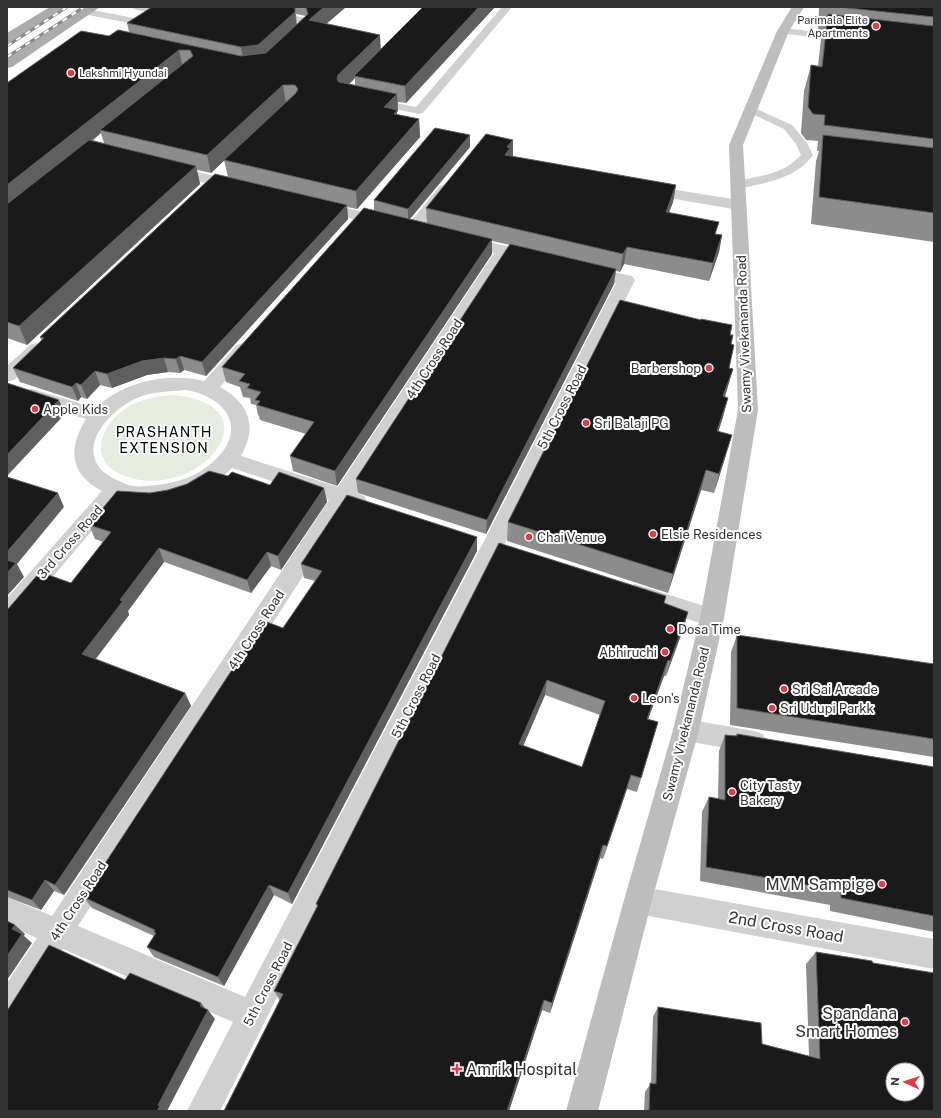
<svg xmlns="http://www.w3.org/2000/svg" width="941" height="1118" viewBox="0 0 941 1118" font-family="'Public Sans',sans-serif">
  <rect width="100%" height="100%" fill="#fff"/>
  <path fill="#e6ecdf" d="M172 395C280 404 199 504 125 476 83 461 103 418 134 404 146 398 159 396 172 395Z"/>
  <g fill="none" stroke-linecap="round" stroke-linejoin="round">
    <path fill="#d0d0d0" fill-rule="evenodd" d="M131 7H154L164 9 166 11 161 14 136 10Z
      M232 7H251L306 18 309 30 298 40H292L290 38 299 29 298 22 237 10Z
      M502 7H512L423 113 419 114 371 104 370 102 375 99 416 107Z
      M86 9 145 20 150 23 145 26 83 14 81 12 83 10Z
      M783 28 844 35 849 38 844 41 780 33 778 31 780 29Z
      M750 106 792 125 807 143 813 155C796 179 765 183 738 189L734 188 732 185 734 182C758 176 783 175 801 155L796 144 784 129 746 111 745 109 746 107Z"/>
    <path fill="#d0d0d0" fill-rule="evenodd" d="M170 165 243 183 246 186 243 189 238 191 165 173 162 170 165 167Z
      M445 184 450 186 453 189 450 192 419 232 413 234 407 232 405 229 407 226 440 186Z
      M645 185 739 200 745 202 747 205 745 208 739 210 640 193 637 190 640 187Z
      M318 201 393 219 395 222 393 225 387 227 312 209 310 206 312 203Z
      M464 236 541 254 543 258 541 262 535 263 509 257 357 493 364 496 367 501 364 506 357 509 348 506 78 926 245 997 481 547 616 283 580 275 578 271 580 267 586 266 632 276 635 280 503 547 220 1111H187L233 1022 63 949 18 1020 7 1024V983L37 938 7 925V897L52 916 329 500 232 468C206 495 156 509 120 498L15 621 7 623V598L102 491C69 474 68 448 86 419L25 400 22 395 25 390 32 389 96 408C122 382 168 372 204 381L237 345 243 343 249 345 252 349 249 353 220 387C249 403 258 426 241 456L338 487 494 253 458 244 456 241 458 238ZM185 390C226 396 249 429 214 461 198 476 177 483 156 485 147 486 134 488 126 484 115 479 103 475 97 464 82 438 116 407 137 398 152 391 169 392 185 390Z
      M36 343 42 345 45 349 42 353 14 380 7 382V366L30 345Z
      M635 584 720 611 724 618 720 625 712 627 627 599 624 593 627 587Z
      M686 719 754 731 763 734 767 742 763 750 754 753 686 741 677 738 673 730 677 722Z
      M638 886 934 939V969L638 914 628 910 624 900 628 890Z"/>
    <path fill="#bdbdbd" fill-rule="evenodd" d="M792 7H804L789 31 743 145 758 410 724 618 699 730 652 900 598 1111H566L624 900 673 730 700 618 738 410 729 145 777 31Z"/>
    <path fill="#ababab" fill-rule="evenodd" d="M50 7H64L12 42 7 43V33Z
      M86 7H100L12 67 7 68V58Z"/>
    <defs>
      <path id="rail" d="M7 46 67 7
        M7 57 84 7"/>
    </defs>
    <use href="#rail" stroke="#888" stroke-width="3"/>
    <use href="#rail" stroke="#fff" stroke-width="2" stroke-dasharray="5.5" stroke-linecap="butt"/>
  </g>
  <path fill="#8c8c8c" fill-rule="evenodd" d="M152 7H346L326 24 381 49 423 7H495L406 103 398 102V111L397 112V114L419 119 420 137 357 209 347 207 348 219 206 376 184 370 180 373 168 372 147 375 112 388 100 385 87 399 81 397 78 401 20 382 13 368 42 341 40 337 228 177 224 160 211 173 197 170 200 184 27 345 7 338V83L109 36 129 32 127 23ZM296 14 306 16 297 25ZM355 78V85L349 84ZM101 133 104 143 92 140H93Z
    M819 7H934V242L811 224 816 161 819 151H817L818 141 806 140 801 133 804 91 811 65 818 66 821 39 824 31 818 30Z
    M470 135V147L410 219 427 223 426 208 512 157 676 185 673 202 669 212 716 234 722 235 719 252 709 281 624 264 620 272 616 271 614 284 486 534 358 493 356 479 510 245 492 241V254L337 486 293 471 290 456 306 434 260 420 259 416 258 415 256 405 251 404 250 398 243 397 240 387 226 382 222 367 374 211V200Z
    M730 335 731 344 729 368 733 369 725 397 723 417 718 432 726 455 714 493 701 490 668 593 507 541 508 522Z
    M228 476 270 485 324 488 327 502 281 570 271 566 251 593 164 562 128 611 129 615 96 659 185 693 191 706 64 895 54 891 41 910 7 897V609L71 583 103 542 95 539 89 525 150 493 168 490Z
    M477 537V551L292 904 274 895 224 986 154 957 147 947 154 936 92 908 83 897 283 628 315 581 304 578 301 564Z
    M499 543 664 604 688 612 684 627 666 676H664L648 719 658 722 637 792 627 789 603 859 600 858 550 1013 542 1010 509 1111H224L280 1001 274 991 317 907 316 904ZM545 695 600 715 582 767 523 746Z
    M737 635 934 664V757L730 725 731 652Z
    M737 734 934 767V932L830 911V905L700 881 702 812 709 797 718 799 719 751 725 735 736 736Z
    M816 952 873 963 934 1111H644L645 1092 651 1083 653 1017 658 1007 762 1044 809 1056 806 964Z"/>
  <path fill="#5f5f5f" d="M324 7H346L311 37 309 20Z
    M479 7H495L406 103 405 86Z
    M295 12 297 28 260 63 244 64 241 47Z
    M380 35 381 52 354 76 355 78 340 93 337 79 338 75Z
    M179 50 183 68 100 130 101 133 7 209V185Z
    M283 85 286 103 211 173 207 155Z
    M397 94 398 111 397 112 398 128 384 107Z
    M419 119 420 137 357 209 356 191Z
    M470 135V147L408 221V209Z
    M513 140V157L505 155 507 147Z
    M196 166 200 184 27 345 19 326Z
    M676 185 673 202 663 229 666 212Z
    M347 205 348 219 206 376 202 362Z
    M722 235 719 252 709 281 713 263Z
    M492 239V254L337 486 335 471Z
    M627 247 624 264 620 272 623 254Z
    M616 269 614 284 486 534 487 520Z
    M180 356 184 370 180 373 176 359Z
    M164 358 168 372 147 375 112 388 107 374 142 361Z
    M733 369 727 389 718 416 723 396Z
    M95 371 100 385 87 399 81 385Z
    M76 383 81 397 78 401 72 387Z
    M728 398 723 417 712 451 717 431Z
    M59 400 65 414 7 476V455Z
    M732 435 726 455 714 493 719 474Z
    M706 470 701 490 668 593 673 574Z
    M324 488 327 502 281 570 278 556Z
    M58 493 64 507 17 564 24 577 7 596V552Z
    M477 537V551L292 904 288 893Z
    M159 548 164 562 128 611 129 615 89 667 82 654 120 600Z
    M267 552 271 566 251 593 247 580Z
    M688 612 684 627 666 676 670 661Z
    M668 660 664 676 643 733 647 719Z
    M547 680 545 695 518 758 519 744Z
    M185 693 191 706 64 895 55 885Z
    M631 775 627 789 603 859 607 846Z
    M603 845 600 858 550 1013 552 1003Z
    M45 880 54 891 41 910 32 900Z
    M269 885 274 895 224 986 218 977Z
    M15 925 25 934 24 936 32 943 7 980V956L12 929Z
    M544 1000 542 1010 509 1111H507Z
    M201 1003 207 1011 208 1010 215 1019 167 1111H157L158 1105Z"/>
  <path fill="#1a1a1a" stroke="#5f5f5f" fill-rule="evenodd" d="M152 7H295V12L258 45 241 47 127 23Z
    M306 7H324L309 20 380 35 338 75 337 79 339 82 397 94 384 107 397 110 394 114 419 119 356 191 224 160 296 93 298 89 295 85H283L207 155 100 130 193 56 190 50H179L7 185V83L81 31 109 36 118 30 241 56 266 53 308 14Z
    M423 7H479L405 86 354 76Z
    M838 7H934V17Z
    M828 14 934 26V139L824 125 825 115 813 114 808 107 811 65 822 67Z
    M435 128 470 135 408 209 374 200Z
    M486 134 513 140 507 147 510 148 505 155 676 185 666 212 719 222 715 234 722 235 713 263 627 247 623 254 426 208Z
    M823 135 934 148V213L819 197Z
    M89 140 196 166 19 326 7 322V204Z
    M215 174 347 205 202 362 180 356 176 359 164 358 142 361 107 374 95 371 81 385 76 383 72 387 13 368 44 338 40 337Z
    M364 208 492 239 335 471 290 456 314 422 257 405 260 401 255 400 261 392 247 388 250 384 239 381 245 374 222 367Z
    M510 244 616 269 487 520 356 479Z
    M620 300 701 320V319L732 325 730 335H733L731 344 734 345 729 368 733 369 723 396 728 398 717 431 732 435 719 474 706 470 673 574 508 522Z
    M7 383 59 400 7 455Z
    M209 471 228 476 232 472 270 485 279 472 324 488 278 556 267 552 247 580 159 548 120 600 123 601 82 654 185 693 55 885 45 880 32 900 7 890V609H8L40 572 71 583 111 532 89 525 117 491 150 493 168 490 187 484Z
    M7 477 58 493 7 552Z
    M347 495 477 537 288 893 269 885 218 977 147 947 156 933 154 932 155 930 83 897 264 621 283 628 322 571 301 564Z
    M499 543 666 596 664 603 688 612 670 661 668 660 647 719 658 722 641 778 631 775 607 846 603 845 552 1003 544 1000 507 1111H224L283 994 274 991 318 905 316 904ZM547 680 605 701 582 767 519 744Z
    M7 557 9 558 7 560 16 563 7 573Z
    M737 635 934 664V739L737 708Z
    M737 734 934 767V916L841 898V891L706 867 709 797 725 800V735L737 736Z
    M7 921 15 925 12 929 22 934 7 956Z
    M49 945 125 980 130 973 201 1003 200 1006 208 1010 158 1105 160 1106 157 1111H7V1011Z
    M816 952 872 961 873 963 934 973V1111H649L650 1083 656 1084 658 1007 761 1023 762 1044 820 1059ZM893 1070H917V1094H893Z"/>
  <g fill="#e63946" stroke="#fff" stroke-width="1.5">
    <circle cx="876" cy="26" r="4"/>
    <circle cx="71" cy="73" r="4"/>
    <circle cx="709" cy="368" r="4"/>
    <circle cx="35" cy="409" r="4"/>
    <circle cx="586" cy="423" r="4"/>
    <circle cx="653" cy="534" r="4"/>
    <circle cx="529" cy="537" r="4"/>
    <circle cx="670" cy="629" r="4"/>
    <circle cx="665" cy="652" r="4"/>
    <circle cx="784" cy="689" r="4"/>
    <circle cx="634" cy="698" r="4"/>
    <circle cx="772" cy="708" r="4"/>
    <circle cx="732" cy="792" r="4"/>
    <circle cx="882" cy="884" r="4"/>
    <circle cx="905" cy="1022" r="4"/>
    <path d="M455 1063h4v4h4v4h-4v4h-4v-4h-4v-4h4z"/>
  </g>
  <g text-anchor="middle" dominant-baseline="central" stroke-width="4" stroke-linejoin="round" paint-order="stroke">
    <g font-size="11" fill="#333" stroke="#fff" text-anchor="end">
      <text x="868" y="20">Parimala Elite<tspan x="868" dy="13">Apartments</tspan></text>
      <text x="79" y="73" text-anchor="start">Lakshmi Hyundai</text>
    </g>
    <g font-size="13" fill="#333" stroke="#fff">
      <text transform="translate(744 334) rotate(-92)">Swamy Vivekananda Road</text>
      <text transform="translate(434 359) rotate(-57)">4th Cross Road</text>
      <text transform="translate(562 407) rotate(-63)">5th Cross Road</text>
      <text transform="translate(70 542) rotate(-49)">3rd Cross Road</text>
      <text transform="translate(256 630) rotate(-57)">4th Cross Road</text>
      <text transform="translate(416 696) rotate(-63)">5th Cross Road</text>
      <text transform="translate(686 724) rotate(-76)">Swamy Vivekananda Road</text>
      <text transform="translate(78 901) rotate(-57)">4th Cross Road</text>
      <text transform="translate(268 984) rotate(-63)">5th Cross Road</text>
    </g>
    <g font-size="13" fill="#333" stroke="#fff" text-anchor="start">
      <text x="701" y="368" text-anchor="end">Barbershop</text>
      <text x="43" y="409">Apple Kids</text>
      <text x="594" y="423">Sri Balaji PG</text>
      <text x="661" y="534">Elsie Residences</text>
      <text x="537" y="537">Chai Venue</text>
      <text x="678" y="629">Dosa Time</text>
      <text x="657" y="652" text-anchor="end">Abhiruchi</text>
      <text x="792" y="689">Sri Sai Arcade</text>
      <text x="642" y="698">Leon's</text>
      <text x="780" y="708">Sri Udupi Parkk</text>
      <text x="740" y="785">City Tasty<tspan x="740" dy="15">Bakery</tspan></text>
    </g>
    <g font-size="14" letter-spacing="1" fill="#000" stroke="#fff">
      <text x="164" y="432">PRASHANTH<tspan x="164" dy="16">EXTENSION</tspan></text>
    </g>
    <g font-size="16" fill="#333" stroke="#fff" text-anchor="end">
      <text x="874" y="884">MVM Sampige</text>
      <text x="897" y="1013">Spandana<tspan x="897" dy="18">Smart Homes</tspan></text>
      <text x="466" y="1069" text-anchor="start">Amrik Hospital</text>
    </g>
    <g font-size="16" fill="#333" stroke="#fff">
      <text transform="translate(786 927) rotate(10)">2nd Cross Road</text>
    </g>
  </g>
  <rect width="941" height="1118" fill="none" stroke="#333333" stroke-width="16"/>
  <g transform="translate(905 1082) rotate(273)"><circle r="19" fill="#ffffff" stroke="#adadad"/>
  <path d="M0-3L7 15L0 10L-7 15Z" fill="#e63946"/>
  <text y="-6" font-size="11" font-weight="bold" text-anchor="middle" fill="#333333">N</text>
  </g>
</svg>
